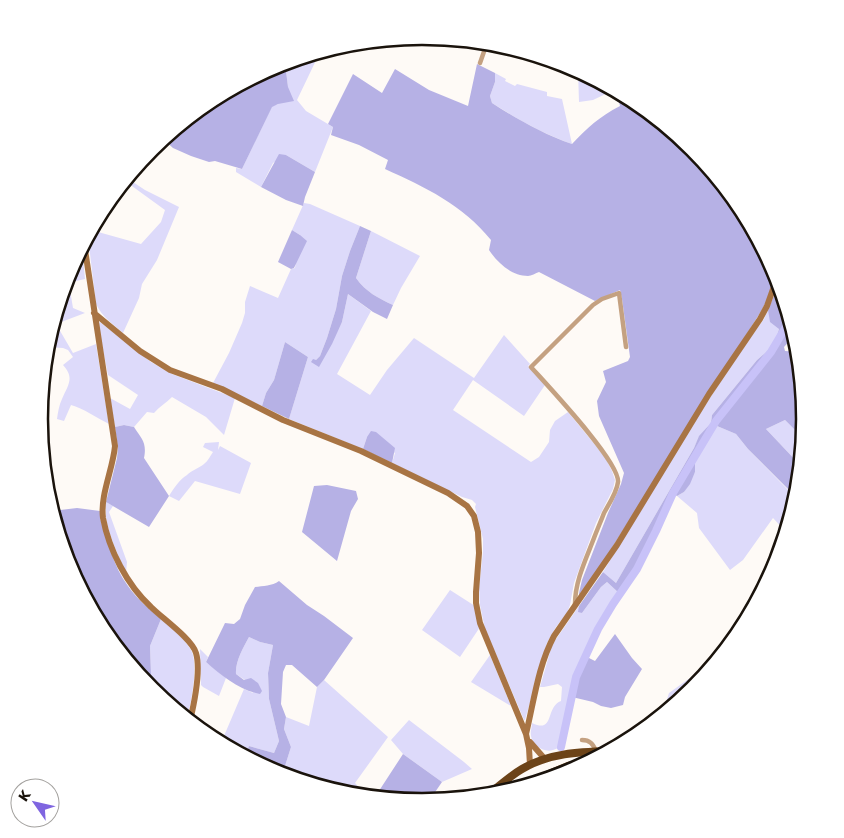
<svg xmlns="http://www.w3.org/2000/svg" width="844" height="838" viewBox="0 0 844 838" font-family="Jost,sans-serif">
  <rect width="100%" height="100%" fill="#fefaf6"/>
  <path fill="#dddafa" d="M320 52 297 100 306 111 333 127 315 172 286 155 273 163 261 187 236 172V168L242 169 272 106 278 104 288 87 286 71 292 60Z
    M578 70 614 90 593 100 579 102Z
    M495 73 506 79 505 81 515 86 517 84 547 92V96L562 99 572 144C544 134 517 119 492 103L490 96 495 82Z
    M127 178 145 190 179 207 157 260 142 284 139 298 123 333C113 324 102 317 96 304L88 237 91 230 141 244 161 222 165 210 125 181Z
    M304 203 310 204 360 226 350 251 342 276 336 309 327 338 320 356 316 360 319 366 342 322 348 294 371 311 337 374 370 395 387 370 414 338 474 378 504 335 530 364 528 366 545 385 524 416 473 380 453 410 531 462 539 457 549 442 550 430 555 421 568 412 605 457 612 471 615 480 613 489 596 523 574 583 570 605 567 613 556 627 547 643 525 720H524L519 708 485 629 480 605 479 588 483 552V539L475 507 476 504 472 500 462 497 392 463 395 453 367 437 363 449 289 419 308 357 285 342 274 380 266 393 262 406 213 383 229 353 242 323 245 313V302L250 286 278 298 291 269 295 268 300 235 292 230Z
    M371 231 420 256 401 288 393 305C378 298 366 292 356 278Z
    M82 248 85 279 72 282 69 271Z
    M69 284 73 308 85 313 56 324 73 353 96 344 109 424C97 418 83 408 71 405L64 421 57 419C58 412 59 405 62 399 68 385 75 378 63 365L73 357 68 350 63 348 46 347 65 285Z
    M768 310 779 329 777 336 771 348 757 360 712 415 711 423 699 437 694 448 616 583 603 572 695 421 737 356 764 319Z
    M100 322 151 362 172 374 235 398 224 435 206 417 172 397C166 403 159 407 154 413L147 412 134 427 124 425 115 427 110 398 130 409 138 395 108 375 98 324Z
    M785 420 803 438 800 465 766 429Z
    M717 426 736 434 748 449 789 491 799 482 797 494 786 532 773 518 743 560 730 570 699 528 697 513 677 496 684 492 695 472V462Z
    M219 442 218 450 220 446 251 463 240 494 195 481 179 501 169 496C174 488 179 480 187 475 192 470 199 468 204 464 208 461 210 456 213 452L203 447 205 443Z
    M106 502 113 506 109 512 127 562 126 573C117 551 103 527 106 502Z
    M607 582 620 594 598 629 576 677 561 747C558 748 556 749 553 750 544 753 532 745 531 736 530 732 532 727 532 723 555 734 545 707 561 701L562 687 558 684 544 687H540L552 645 579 606 582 613 601 587Z
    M450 590 475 606 480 627 460 657 422 630Z
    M161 619C171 628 184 638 191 650 199 664 191 704 187 719L157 694 151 674 150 646Z
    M249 637 260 642 273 645 268 673 269 699 279 741 274 753 249 746 245 756 221 743 244 689 253 693 245 680 236 674C235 662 243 648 249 637Z
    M200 649 208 657 206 662 226 678 219 696 203 687 201 685Z
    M490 655 511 706 471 682Z
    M697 674 702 678 692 690 662 715 669 693 687 680Z
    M324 680 388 737 355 783 367 796 347 794 287 776 285 766 291 747 284 729 286 717 309 726 317 687Z
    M409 720 464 762 472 769 442 782 403 754 391 740Z"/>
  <path fill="#b6b1e5" d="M292 60 286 71 288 87 294 101 278 104 272 107 242 169 215 161 209 162 191 156 173 148 163 139 210 101 276 65Z
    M477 64 495 73V82L490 96 492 103C517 119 543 134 572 144 588 127 599 117 620 106L616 91 635 101 693 148 740 207 776 274 766 302 760 313 601 565 579 595V593L582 580 608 513 621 484 624 473 599 416 597 401 606 382 603 371 628 361 630 357 622 299 620 290 595 301 539 272C536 273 531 276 528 276 511 276 497 262 489 250L491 240C463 205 425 187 385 169L388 160 359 145 331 135 333 127 328 124 353 74 382 93 395 69 429 90 468 106Z
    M279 154 286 155 315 172 305 197 303 206 286 200 261 187Z
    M360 226 371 231 356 278C366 292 378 298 393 305L387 319 373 312 348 294 342 322 332 344 319 367 311 362 313 359 316 360 320 356 327 338 336 309 342 276 350 251Z
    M292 230 300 235 307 241 294 268 291 269 278 262Z
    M779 284 795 335 784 347 785 351 798 352 805 419 803 438 785 420 766 429 800 465 799 482 790 491 748 449 736 434 717 426 695 462V472L690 484 684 492 677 496 672 493 637 569 620 594 607 582 601 587 582 613 578 612 579 606 603 572 616 583 694 448 699 436 711 423 712 415 757 360 771 348 777 336 779 329 770 322 768 310Z
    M285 342 308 357 289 419 262 406 266 393 274 380Z
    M124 425 134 427C142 439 147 443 144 458L169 496 149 527 106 502 117 458 118 448 115 427Z
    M371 431 376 432 395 448 392 463 363 449 367 437Z
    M327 485 356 491 358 499 351 511 337 561 302 532 314 486Z
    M77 508 100 511V518C108 541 113 566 128 586 137 599 149 609 161 619L150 646 151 674 157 694 151 689 104 631 68 565 52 511Z
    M279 581 307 605 324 616 353 638 324 680 317 687 292 665H286L283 672 281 704 286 717 284 729 291 747 285 766 287 776 275 773 245 756 249 746 274 753 279 741 269 699 268 673 273 645 260 642 249 637C243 648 235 662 236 674L244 680 251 678 258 683 262 691 260 694C239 690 222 676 206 662L225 623 234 624 240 619 245 605 255 587C263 586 272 586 279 581Z
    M615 634 632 658 642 669 625 697 623 705 611 708 601 706 593 702 572 697 576 677 585 656 595 661Z
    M403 754 442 782 429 801 422 802 375 797Z"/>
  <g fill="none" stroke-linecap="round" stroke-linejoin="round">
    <path stroke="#c8c2f8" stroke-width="8" d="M561 747 576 677 598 629 613 604 637 569 656 531 673 493 716 421 771 352 790 320"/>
    <path stroke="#c4a181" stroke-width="4.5" d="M480 63 487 43
      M575 604C575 581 586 559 594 538 597 530 601 521 604 513 609 504 617 492 618 482 620 462 547 385 531 367L593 305 602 299 619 293 626 347
      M582 740C590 740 593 744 596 751"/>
    <path stroke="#a87444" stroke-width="6" d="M84 243 115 446C113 469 100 495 103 518 109 550 127 585 151 607 162 618 192 639 196 653 201 670 194 704 190 721
      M94 313 140 351 170 370 222 389 283 420 361 451 448 493 467 506 474 516 478 532 479 553 476 592V603L480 623 526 734 529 748 530 765
      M526 734C534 701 538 666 554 636L617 545 709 394 760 319 767 306 777 278
      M530 742 544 758"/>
    <path stroke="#6c4318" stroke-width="8" d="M516 788 568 766 590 761
      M488 795C499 786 510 776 522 769 549 753 579 752 609 751"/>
  </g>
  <path d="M0 0H844V838H0ZM48 419a374 374 0 1 1 748 0a374 374 0 1 1-748 0Z" fill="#fff" fill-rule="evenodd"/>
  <path fill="none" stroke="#1a130c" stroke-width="2.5" d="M48 419a374 374 0 1 1 748 0a374 374 0 1 1-748 0Z"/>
  <g transform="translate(35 803) rotate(304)"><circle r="24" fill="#ffffff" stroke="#a3a19e"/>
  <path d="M0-4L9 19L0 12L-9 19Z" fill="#7f65e0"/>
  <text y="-8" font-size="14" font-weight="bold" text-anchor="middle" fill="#1a130c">K</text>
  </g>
</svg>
